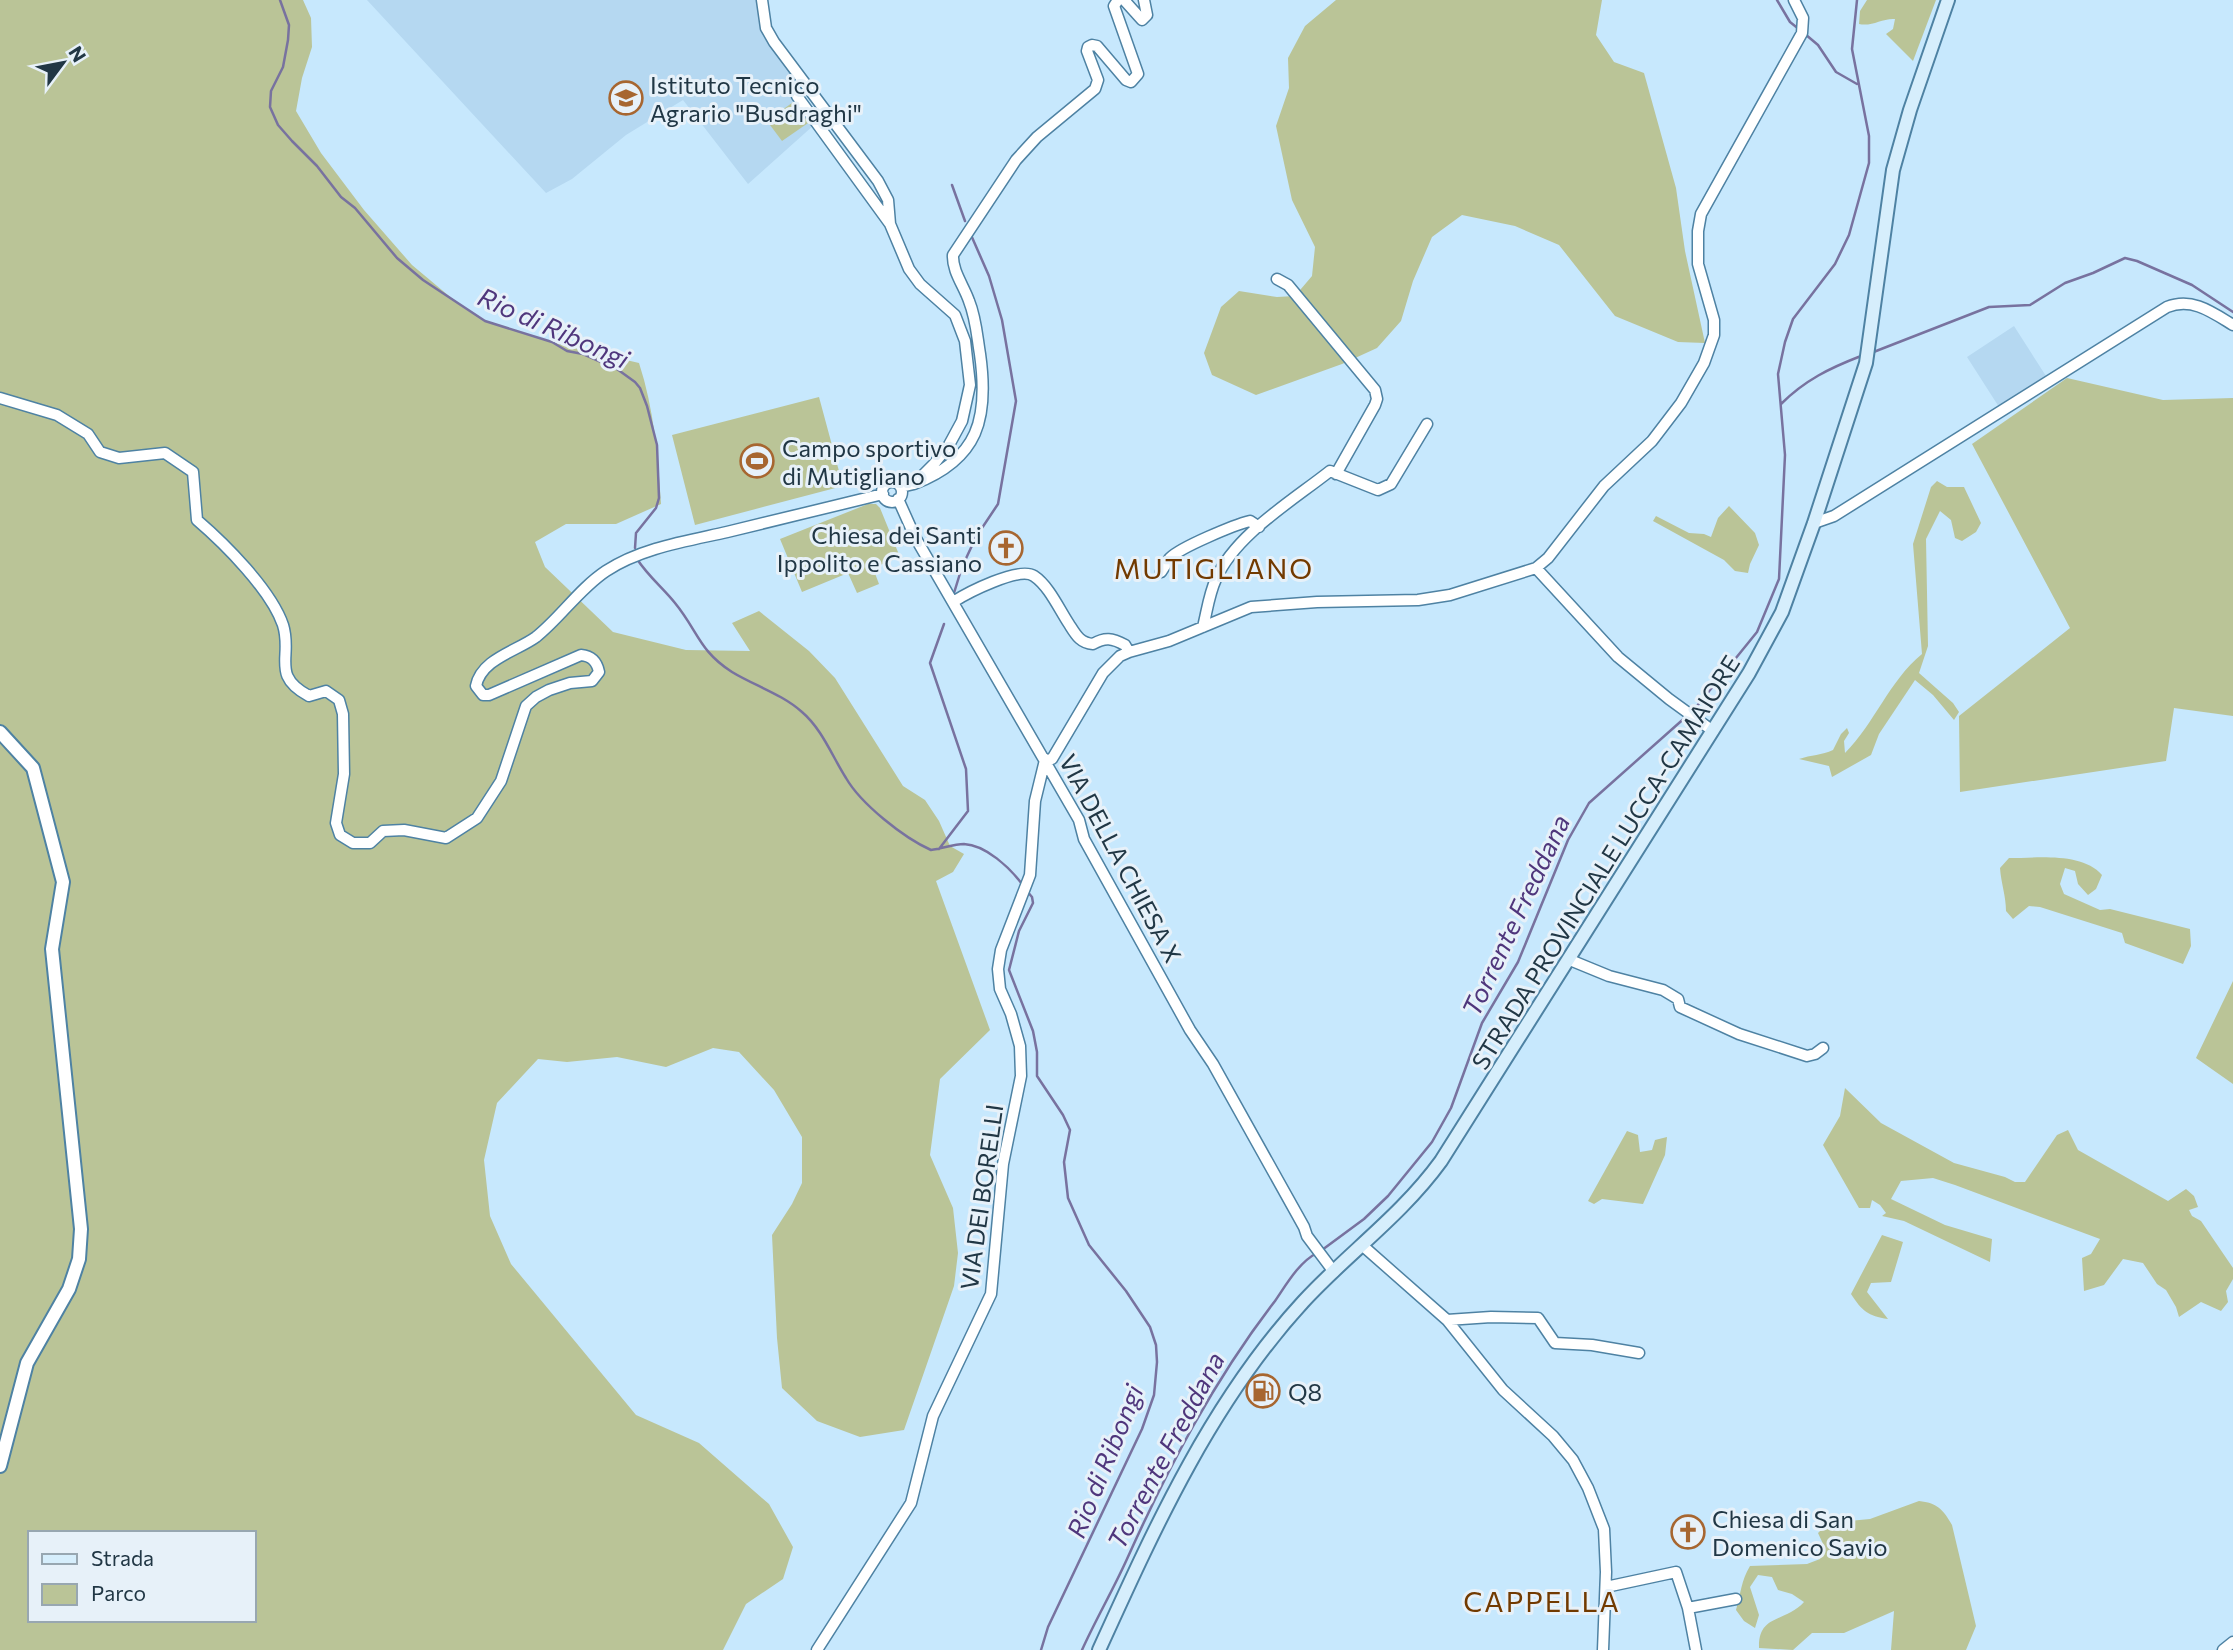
<svg xmlns="http://www.w3.org/2000/svg" width="2233" height="1650" viewBox="0 0 2233 1650" font-family="Commissioner,sans-serif">
  <rect width="100%" height="100%" fill="#c7e8fd"/>
  <path fill="#b5d8f1" d="M367 0H757L762 28 805 91 797 96 814 125 748 184 683 100 626 135 572 179 546 193Z
    M2014 326 2046 376 1999 407 1967 357Z"/>
  <path fill="#bac497" fill-rule="evenodd" d="M0 0H303L311 18 312 47 302 78 296 111 321 153 364 210 412 265 461 306 485 321 562 345 639 363C654 409 658 456 661 504L616 524H566L535 542 545 567 613 632 686 650 750 651 732 623 759 611 809 651 835 678 903 786 925 800 939 821 950 846 964 854 953 872 936 881 990 1030 940 1079 930 1155 953 1208 958 1253 954 1286 904 1430 860 1437 817 1421 782 1388 777 1338 772 1235 792 1204 802 1183V1137L774 1090 739 1052 713 1048 666 1067 617 1057 567 1062 538 1059 497 1103 484 1160 490 1216 511 1264 636 1415 699 1443 769 1504 793 1547 783 1579 746 1604 723 1650H0ZM30 1533H254V1620H30Z
    M1336 0H1602L1596 35 1614 62 1644 73 1676 188 1685 251 1705 343 1678 342 1615 316 1559 245 1515 226 1462 215 1432 237 1413 281 1401 321 1377 348 1342 364 1256 395 1212 375 1204 353 1221 307 1239 291 1277 297 1295 296 1312 276 1315 247 1292 200 1276 126 1289 88 1288 58 1305 26Z
    M1867 0H1936L1913 61 1886 34 1893 29 1895 19C1882 18 1872 27 1859 24L1860 11Z
    M796 100 811 121 782 141 767 121Z
    M2067 378 2163 400 2233 398V716L2174 708 2166 761 1960 792 1959 716 2070 628 1972 444Z
    M819 397 843 486 695 525 672 435Z
    M1937 481 1947 487H1964L1981 523 1976 532 1962 541 1955 538 1951 520 1940 511 1926 539 1928 646 1919 673 1953 703 1959 712 1954 720 1933 695 1915 680 1879 734 1871 755 1832 777 1829 766 1799 759C1811 755 1822 755 1833 750L1841 734 1847 728 1849 733 1844 741 1845 753C1875 723 1889 681 1922 654L1913 544 1931 487Z
    M868 504H876L880 508 900 557 873 568 879 584 857 593 848 573 802 592 780 539Z
    M1729 506 1755 533 1759 545 1750 564 1748 573 1735 571 1724 560 1653 521 1656 516 1689 533 1704 534 1711 537 1718 518Z
    M2009 858C2037 858 2082 852 2102 875L2096 889 2088 895 2078 884 2075 871 2065 868 2060 884 2064 894 2100 910 2110 909 2190 929 2191 946 2183 964 2125 943 2122 933 2040 907 2029 906 2013 919 2006 911C2006 896 2001 883 2000 868Z
    M2233 981V1084L2196 1058Z
    M1845 1088 1881 1123 1954 1163 2005 1177 2015 1182H2025L2057 1135 2068 1130 2078 1150 2168 1201 2186 1189 2194 1196 2198 1207 2189 1210 2192 1216 2201 1221 2233 1268V1279L2226 1291 2228 1302 2221 1311 2201 1302 2179 1317 2176 1307 2166 1290 2157 1284 2143 1263 2123 1259 2104 1285 2084 1291 2082 1258 2091 1254 2100 1239 1955 1185 1933 1178 1901 1181 1891 1199 1945 1225 1992 1239 1990 1262 1904 1221 1882 1216 1886 1213 1880 1205 1872 1200 1870 1208H1859L1823 1145 1840 1116Z
    M1627 1131 1638 1135 1640 1152 1652 1150 1655 1140 1667 1137 1665 1155 1643 1204 1602 1199 1594 1204 1588 1201Z
    M1882 1235 1903 1242 1891 1282 1871 1283 1867 1292 1888 1319C1868 1316 1862 1311 1851 1294Z
    M1919 1501C1937 1503 1943 1509 1952 1525L1976 1626 1966 1650H1891L1894 1611 1844 1633H1812L1793 1650 1759 1648C1758 1614 1785 1623 1804 1602L1792 1594 1778 1590 1772 1577 1758 1575 1750 1587 1759 1615 1755 1628 1744 1621 1736 1610C1741 1593 1741 1581 1750 1566L1807 1564 1820 1559 1824 1546 1818 1533 1828 1523 1870 1519Z"/>
  <g fill="none" stroke-linecap="round" stroke-linejoin="round">
    <path stroke="#78729f" stroke-width="2.5" d="M280 0 289 25 288 40 283 67 271 91 270 107 278 125 292 141 317 166 341 197 355 208 397 258 423 280 485 321 552 342 567 351 583 354 617 369 635 382 640 388 647 406 657 445 659 498 656 508 636 533 635 548
      M1777 0 1790 22 1800 30
      M1805 34 1818 45 1836 72 1857 84
      M952 185 965 221
      M1871 353 1989 307 2030 305 2065 283 2093 273 2125 258 2137 261 2192 285 2233 312
      M1781 404C1805 380 1830 368 1861 356
      M637 559C648 576 663 588 675 603 698 631 699 651 732 672 755 686 782 694 802 712 822 729 832 756 846 778 861 804 904 838 931 850 942 849 953 844 964 844 986 845 1010 868 1022 884
      M954 593 962 567 976 537 998 504 1016 401 1002 320 989 276 971 235
      M1693 711 1757 632 1779 579 1785 455 1778 374 1785 342 1793 319 1835 264 1849 235 1869 163V136L1852 49 1857 0
      M939 849 968 811 966 769 930 663 944 624
      M1026 890 1032 897 1033 903 1019 931 1009 970 1033 1031 1037 1052V1076L1063 1115 1070 1130 1064 1162 1068 1198 1089 1245 1126 1291 1150 1327 1156 1345 1157 1362 1154 1395 1142 1429 1048 1627 1041 1650
      M1322 1250 1364 1219 1388 1196 1432 1142 1451 1108 1482 1023 1518 962 1568 840 1589 803 1688 715
      M1082 1650C1096 1619 1113 1590 1127 1559 1168 1468 1214 1380 1275 1301 1286 1285 1299 1262 1317 1253"/>
    <defs>
      <path id="minor" d="M762 0 766 28 774 42 878 181 888 200 890 224
        M1124 0 1142 20 1147 15 1144 0
        M797 96 890 224 909 269 920 284 955 315 965 341 970 385 962 421 949 445 934 464 914 484 901 487
        M1277 279 1288 285 1375 390 1377 399 1375 405 1336 474
        M0 398 57 415 88 434 100 452 119 458 165 453 193 472 197 520C225 544 271 590 283 625 293 657 270 675 309 696L326 691 339 700 343 714 344 774 336 823 340 835 353 843H370L383 831 404 830 446 838 477 818 501 781 526 706 536 697 549 690 570 683 592 681 599 672C597 662 592 656 581 655L489 695H483L476 686C481 659 517 651 536 637 561 617 579 589 606 571 641 548 687 541 727 532 779 519 831 507 883 494
        M882 492a10 10 0 1 1 20 0a10 10 0 1 1-20 0Z
        M914 484C979 459 989 418 980 354 977 336 976 318 969 301 964 286 952 271 953 255L1016 160 1037 137 1095 89 1098 80 1087 51 1088 47 1092 45 1097 46 1126 80 1131 82 1138 74 1114 6 1118 0
        M898 499 915 537 1079 820 1084 839 1190 1030 1213 1064 1304 1227 1307 1236 1334 1272
        M1814 523 1834 516 2167 307C2192 297 2212 312 2233 325
        M1536 568 1618 657 1669 699 1713 731
        M1161 572C1164 568 1167 562 1170 558 1181 547 1234 525 1250 521L1259 527
        M953 602C967 593 1019 566 1034 576 1049 586 1059 609 1069 624 1076 635 1080 643 1093 644 1105 637 1112 638 1125 645L1129 652
        M1203 627C1207 611 1209 594 1216 579 1235 535 1292 501 1330 471L1378 490 1391 484 1427 424
        M1570 960 1609 976 1663 990 1678 999 1680 1007 1739 1034 1807 1056 1815 1054 1823 1048
        M1363 1246 1447 1320 1503 1390 1553 1436 1573 1460 1588 1488 1604 1529 1606 1572 1603 1650
        M1447 1320 1491 1317 1538 1318 1555 1343 1592 1345 1639 1353
        M1606 1587 1676 1572 1688 1608 1696 1650
        M1688 1608 1736 1599
        M817 1650 911 1503 933 1416 991 1294 1003 1164 1021 1076 1020 1046 1011 1014 1000 989 998 969 1001 950 1030 875 1035 801 1045 760 1052 759 1103 673 1120 656 1129 652 1169 641 1251 607 1317 602 1418 600 1450 595 1536 568 1548 558 1604 486 1652 441 1681 403 1704 363 1714 335V320L1698 264V231L1701 214 1802 33 1803 18 1794 0
        M2223 1650 2233 1642"/>
      <path id="tertiary" d="M0 732 33 768 63 882 52 949 81 1229 79 1259 69 1289 27 1363 0 1466"/>
      <path id="secondary" d="M1099 1650C1155 1527 1211 1402 1303 1302 1348 1253 1401 1216 1441 1161L1749 673 1782 612 1814 523 1866 363 1893 170 1910 110 1948 0"/>
    </defs>
    <use href="#minor" stroke="#4e82a3" stroke-width="13"/>
    <use href="#tertiary" stroke="#4e82a3" stroke-width="16"/>
    <use href="#secondary" stroke="#4e82a3" stroke-width="16"/>
    <use href="#minor" stroke="#fff" stroke-width="10"/>
    <use href="#tertiary" stroke="#fff" stroke-width="12"/>
    <use href="#secondary" stroke="#d6eefc" stroke-width="12"/>
  </g>
  <defs>
    <symbol id="school-ring" viewBox="-11 -11 22 22"><circle r="9.5" fill="#e7f1f9" stroke="#a76630" stroke-width="1.5"/><path d="M0-5L7-2L0 1L-7-2ZM-4 1L0 2.5L4 1V4Q0 6-4 4Z" fill="#a76630"/></symbol>
    <symbol id="stadium-ring" viewBox="-11 -11 22 22"><circle r="9.5" fill="#e7f1f9" stroke="#a76630" stroke-width="1.5"/><path d="M0-5a6.5 5 0 1 0 0 10a6.5 5 0 1 0 0-10ZM-3.5-1.8h7v3.6h-7Z" fill="#a76630"/></symbol>
    <symbol id="church-ring" viewBox="-11 -11 22 22"><circle r="9.5" fill="#e7f1f9" stroke="#a76630" stroke-width="1.5"/><path d="M-1.2-6h2.4v3.5h3.3v2.4h-3.3V6h-2.4V-.1h-3.3v-2.4h3.3Z" fill="#a76630"/></symbol>
    <symbol id="fuel-ring" viewBox="-11 -11 22 22"><circle r="9.5" fill="#e7f1f9" stroke="#a76630" stroke-width="1.5"/><path d="M-5.5-6h7V0h2V4h1.3V-2.5L3-4.5l.8-.8L6-3V5H2.5V1h-1V6h-7ZM-4.2-4.7v3.2H.2V-4.7Z" fill="#a76630"/></symbol>
  </defs>
  <g fill-rule="evenodd">
    <use href="#school-ring" x="607" y="79" width="38" height="38"/>
    <use href="#stadium-ring" x="738" y="442" width="38" height="38"/>
    <use href="#church-ring" x="987" y="529" width="38" height="38"/>
    <use href="#fuel-ring" x="1244" y="1372" width="38" height="38"/>
    <use href="#church-ring" x="1669" y="1513" width="38" height="38"/>
  </g>
  <g text-anchor="middle" dominant-baseline="central" stroke-width="6" stroke-linejoin="round" paint-order="stroke">
    <g font-size="24" fill="#213745" stroke="#e7f1f9" text-anchor="start">
      <text x="650" y="84">Istituto Tecnico<tspan x="650" dy="28">Agrario "Busdraghi"</tspan></text>
      <text x="782" y="447">Campo sportivo<tspan x="782" dy="28">di Mutigliano</tspan></text>
      <text x="982" y="534" text-anchor="end">Chiesa dei Santi<tspan x="982" dy="28">Ippolito e Cassiano</tspan></text>
      <text x="1288" y="1391">Q8</text>
      <text x="1712" y="1518">Chiesa di San<tspan x="1712" dy="28">Domenico Savio</tspan></text>
    </g>
    <g font-size="24" fill="#213745" stroke="#e7f1f9">
      <text transform="translate(1121 858) rotate(62)">VIA DELLA CHIESA X</text>
      <text transform="translate(1605 862) rotate(-58)">STRADA PROVINCIALE LUCCA-CAMAIORE</text>
      <text transform="translate(981 1197) rotate(-82)">VIA DEI BORELLI</text>
    </g>
    <g font-size="26" font-style="italic" fill="#4f367c" stroke="#e7f1f9">
      <text transform="translate(554 327) rotate(24)">Rio di Ribongi</text>
      <text transform="translate(1515 915) rotate(-65)">Torrente Freddana</text>
      <text transform="translate(1165 1450) rotate(-62)">Torrente Freddana</text>
      <text transform="translate(1104 1461) rotate(-68)">Rio di Ribongi</text>
    </g>
    <g font-size="28" letter-spacing="2" fill="#723a00" stroke="#e7f1f9">
      <text x="1214" y="568">MUTIGLIANO</text>
      <text x="1542" y="1601">CAPPELLA</text>
    </g>
  </g>
  <rect x="28" y="1531" width="228" height="91" fill="#e7f1f9" stroke="#98a7b1" stroke-width="2"/>
  <rect x="42" y="1554" width="35" height="10" fill="#d6eefc" stroke="#98a7b1" stroke-width="2"/>
  <text x="91" y="1566" font-size="21" fill="#213745">Strada</text>
  <rect x="42" y="1584" width="35" height="21" fill="#bac497" stroke="#98a7b1" stroke-width="2"/>
  <text x="91" y="1601" font-size="21" fill="#213745">Parco</text>
  <g transform="translate(63 63) rotate(58)" stroke="#e7f1f9" stroke-width="5" paint-order="stroke">
  <path d="M0-5L12 26L0 18L-12 26Z" fill="#213745"/>
  <text y="-10" font-size="19" font-weight="bold" text-anchor="middle" fill="#213745">N</text>
  </g>
</svg>
